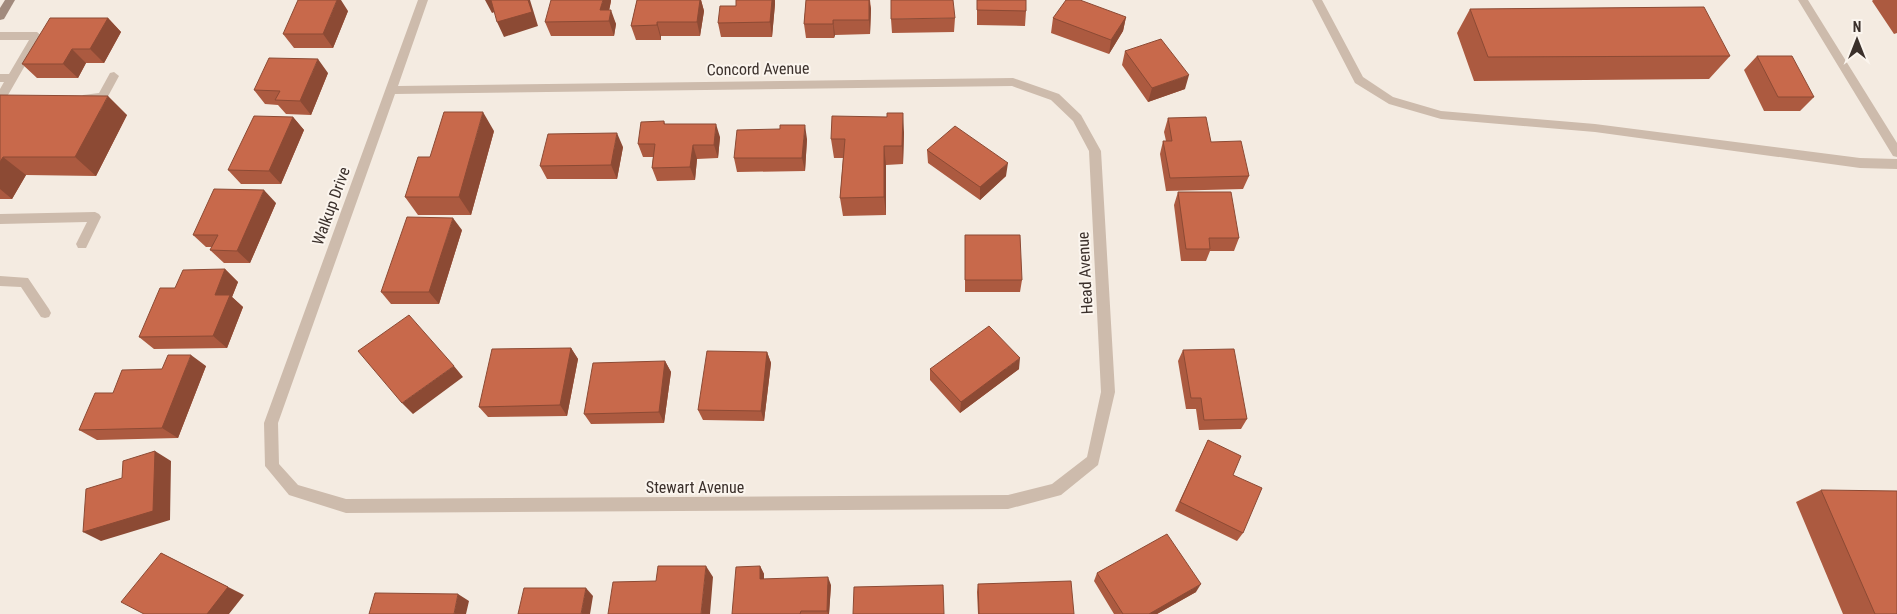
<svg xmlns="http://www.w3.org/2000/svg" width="1897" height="614" viewBox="0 0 1897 614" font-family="'Roboto Condensed',sans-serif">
  <rect width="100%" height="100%" fill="#f4ebe1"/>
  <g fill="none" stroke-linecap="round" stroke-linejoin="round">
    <path fill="#cdbbac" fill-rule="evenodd" d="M1312 0H1322L1363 77 1393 97 1441 111 1595 124 1860 158 1897 159V169L1860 168 1595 132 1441 119 1389 104 1355 83Z
      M0 32H37L42 36 4 102 0 103V89L4 82H0V74H9L29 40H0Z
      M114 72 119 76 106 100 83 101 81 98 83 95 99 93 110 73Z
      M95 212 99 214 101 217 86 248H78L76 244 87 222 0 224V214Z
      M0 276 28 278 49 309 51 313 49 317 45 318 41 317 21 287 0 286Z"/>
    <path fill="#cdbbac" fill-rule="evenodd" d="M418 0H428L398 86 1013 78 1059 94 1081 115 1101 151 1115 392 1098 465 1061 495 1008 509 346 513 289 495 265 466 264 423ZM1012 86 1051 100 1073 121 1089 151 1101 392 1087 457 1052 484 1008 495 346 499 298 485 279 464 278 423 395 94Z
      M1798 0H1808L1897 143V157L1893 156Z"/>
    <path fill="#a18a7d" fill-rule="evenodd" d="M5 0H15L4 19 0 20V8Z"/>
  </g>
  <path fill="#ac5a40" d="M637 0H701L704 11 700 36H661V40H636L631 26Z
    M736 0H775V4L772 37H721L718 23 736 6Z
    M806 0H870L871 9 870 34 835 35 834 38H806L804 24Z
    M977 0 1026 11 1025 26 977 25Z
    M1873 0H1897V33L1894 34 1872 1Z
    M611 1 609 10 616 24 614 36H551L545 22Z
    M1470 9 1730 56 1709 79 1474 81 1457 33Z
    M348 11 333 48H294L283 34Z
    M1126 17 1123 31 1109 54 1051 33 1053 18Z
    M108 18 121 32 104 63H86L78 78H37L22 64Z
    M955 18 954 32 892 33 891 19Z
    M1125 51 1185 89 1148 102 1122 65Z
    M1757 56 1814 97 1800 111H1764L1744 70Z
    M328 73 311 115 286 114 278 105 265 104 254 90Z
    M0 95 127 115 96 176 26 175 12 199H0Z
    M293 117 304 130 281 184H241L228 170Z
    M1168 118 1211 142 1249 176 1243 189 1166 191 1160 154 1163 141H1166L1164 132Z
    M664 121 665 124 720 137 718 158 697 159 695 180 657 181 652 168 653 157H643L638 144Z
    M494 131 471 215H418L405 197Z
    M904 132 903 164 886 165V215L843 216 840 198 843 158H834L831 139Z
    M807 139 805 171 737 172 734 158Z
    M623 147 617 179H547L540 166Z
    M927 150 1006 176 980 200 928 163Z
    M1178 192 1239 238 1234 251H1210L1206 261H1181L1174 205Z
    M276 203 250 263H224L210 250 212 247H206L193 235Z
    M462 230 439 304H391L381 292Z
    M965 235 1022 280 1020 292H965Z
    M225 269 238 282 232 297 243 307 227 348 154 349 139 337 175 288Z
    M571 348 578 359 567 416 488 417 479 407Z
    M1183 350 1247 419 1241 429 1199 430 1196 409H1186L1178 361Z
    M767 352 771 363 764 421 703 420 698 410Z
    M665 361 671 372 664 423 591 424 584 414Z
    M206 366 178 438 97 440 79 430 113 393 162 369Z
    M930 369H1019L960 413 930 380Z
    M1208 440 1233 475 1243 533 1237 541 1175 511Z
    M1821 490 1897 614H1843L1796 502Z
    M760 566 764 574V579L831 585 829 614H732Z
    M1097 573 1196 592 1157 614H1114L1094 581Z
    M978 584 1074 614H978L977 592Z"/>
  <path fill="#8c4a34" d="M337 0H341L348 11 333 48 323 34Z
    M485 0H491L497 11 492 13Z
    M528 0H530L538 26 504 37 497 22Z
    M603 0H611V1L607 21 600 10Z
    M700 0H701L704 11 700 36 697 22Z
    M772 0H775V4L772 37 770 22Z
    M869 0 871 9 870 34 869 20Z
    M611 10 616 24 614 36 609 21Z
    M1126 17 1123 31 1109 54 1111 40Z
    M108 18 121 32 104 63 90 49Z
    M833 20 835 35 834 38 833 24Z
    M657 22 661 36V40L657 25Z
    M72 49 86 63 78 78 63 64Z
    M318 59 328 73 311 115 300 101Z
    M1189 75 1185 89 1148 102 1152 88Z
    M108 96 127 115 96 176 75 157Z
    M483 112 494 131 471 215 459 197Z
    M903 113 904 132 903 164 902 146Z
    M293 117 304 130 281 184 269 171Z
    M716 124 720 137 718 158 714 145Z
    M805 125 807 139 805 171 802 158Z
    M617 133 623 147 617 179 611 165Z
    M693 145 697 159 695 180 690 167Z
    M884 146 886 165V215L884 197Z
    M3 157 26 175 12 199 0 189V162Z
    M1008 163 1006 176 980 200V187Z
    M264 190 276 203 250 263 237 251Z
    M453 218 462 230 439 304 429 292Z
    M225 269 238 282 232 297 243 307 227 348 213 336 215 295Z
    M571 348 578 359 567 416 560 405Z
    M767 352 771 363 764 421 761 411Z
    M191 355 206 366 178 438 162 428Z
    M1020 358 1019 369 960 413 961 402Z
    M665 361 671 372 664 423 659 412Z
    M454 366 463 377 413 414 402 403Z
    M155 451 171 461 170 520 101 541 83 532Z
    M161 553 244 595 229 614H207Z
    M706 566 713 577 710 614H701Z
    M760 566 764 574V587L760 579Z
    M828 577 831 585 829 614H828L827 611Z
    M1201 584 1196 592 1157 614H1149Z
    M586 588 593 596 590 614H581Z
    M458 594 469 601 466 614H454Z"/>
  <path fill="#c8694b" stroke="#8c4a34" d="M298 0H337L323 34H283Z
    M491 0H528L532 12 497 22Z
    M551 0H603L600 10H611L609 21 545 22Z
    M637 0H700L697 22H657V25L631 26Z
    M736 0H772L770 22 718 23 720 6H736Z
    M806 0H869V20H833V24H804Z
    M891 0H953L955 18 891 19Z
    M977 0H1026V11L977 10Z
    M1066 0H1080L1126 17 1111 40 1053 18Z
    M1704 7 1730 56 1488 57 1470 9Z
    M50 18H108L90 49H72L63 64H22Z
    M1161 39 1189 75 1152 88 1125 51Z
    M1757 56H1792L1814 97H1778Z
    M269 58 318 59 300 101 275 100 280 91 254 90Z
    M0 95 108 96 75 157H3L0 162Z
    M444 112H483L459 197H405L418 157H430Z
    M887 113H903L902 146H884V197L840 198 845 139H831L832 116 887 117Z
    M254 116 293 117 269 171 228 170Z
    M1206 117 1211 142 1241 141 1249 176 1170 178 1163 141H1172L1168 118Z
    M664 121V124H716L714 145H693L690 167 652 168 655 144H638L641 122Z
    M780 125H805L802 158H734L737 130 780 129Z
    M955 126 1008 163 980 187 927 150Z
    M617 133 611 165 540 166 548 134Z
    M214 189 264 190 237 251 210 250 218 235H193Z
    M1178 192H1231L1239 238H1209L1210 249H1186Z
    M407 217 453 218 429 292H381Z
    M965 235H1020L1022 280H965Z
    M225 269 215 295H230L213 336 139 337 160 288H175L183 270Z
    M409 315 454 366 402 403 358 351Z
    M989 326 1020 358 961 402 930 369Z
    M571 348 560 405 479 407 492 349Z
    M1234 349 1247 419 1204 420 1201 398H1191L1183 350Z
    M707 351 767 352 761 411 698 410Z
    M168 355H191L162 428 79 430 95 393H113L122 370 162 369Z
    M665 361 659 412 584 414 593 363Z
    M1208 440 1241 456 1233 475 1262 488 1243 533 1180 502Z
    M155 451 153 511 83 532 86 489 122 478 123 461Z
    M1821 490 1897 491V614H1875Z
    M1167 534 1201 584 1149 614H1123L1097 573Z
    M161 553 228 587 207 614H144L121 602Z
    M658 566H706L701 614H608L613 582 656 581Z
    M760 566V579L828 577 827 611H801L800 614H732L736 567Z
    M1071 581 1074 614H979L978 584Z
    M943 585 944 614H853L854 587Z
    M524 588H586L581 614H518Z
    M375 593 458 594 454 614H369Z"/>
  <g text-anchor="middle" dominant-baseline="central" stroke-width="4" stroke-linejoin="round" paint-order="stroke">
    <g font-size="16" fill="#3b302b" stroke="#fbf5ee">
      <text transform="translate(758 69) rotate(-1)">Concord Avenue</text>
      <text transform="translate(331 206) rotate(-70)">Walkup Drive</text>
      <text transform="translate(1085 273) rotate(-93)">Head Avenue</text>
      <text x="695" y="487">Stewart Avenue</text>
    </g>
  </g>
  <g transform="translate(1857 40)" stroke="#fbf5ee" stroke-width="4" paint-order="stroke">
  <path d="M0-4L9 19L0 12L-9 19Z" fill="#3b302b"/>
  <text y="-8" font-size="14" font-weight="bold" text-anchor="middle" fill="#3b302b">N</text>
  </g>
</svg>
